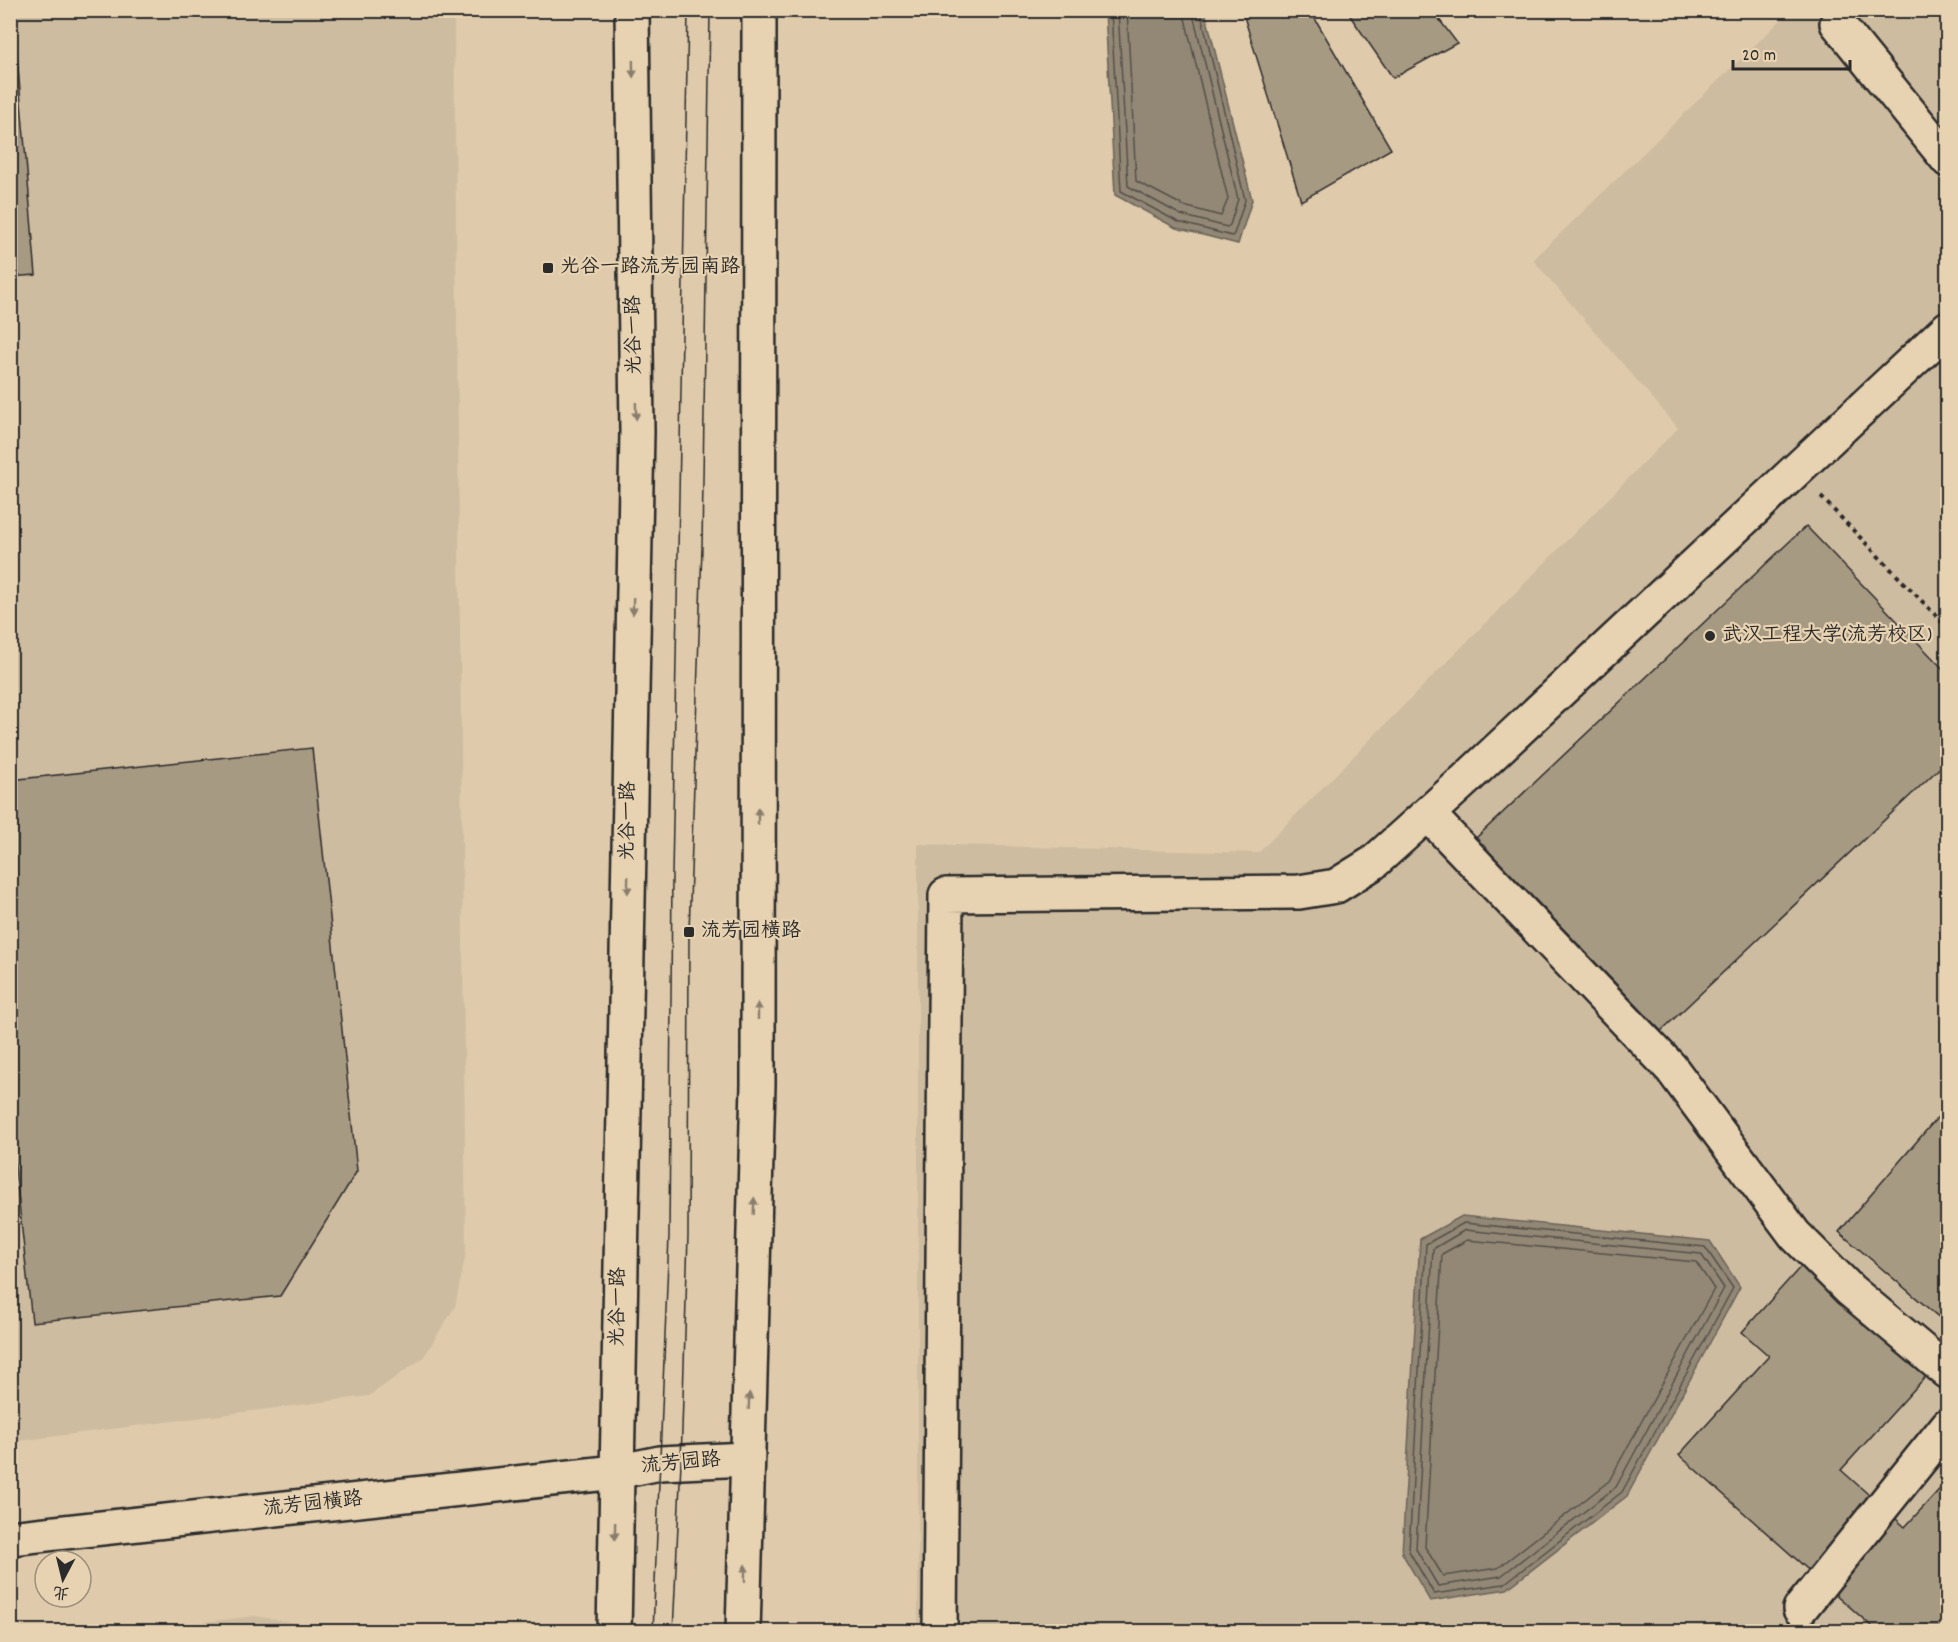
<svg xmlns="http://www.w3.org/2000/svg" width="1958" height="1642" viewBox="0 0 1958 1642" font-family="Dekko,'LXGW WenKai TC',sans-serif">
  <rect width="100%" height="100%" fill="#dfcbac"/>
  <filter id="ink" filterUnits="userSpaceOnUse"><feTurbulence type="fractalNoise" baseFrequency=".0167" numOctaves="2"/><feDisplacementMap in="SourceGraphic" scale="12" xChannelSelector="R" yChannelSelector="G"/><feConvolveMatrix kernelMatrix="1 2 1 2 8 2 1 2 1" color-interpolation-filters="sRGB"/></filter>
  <g filter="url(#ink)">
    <path fill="#cebca0" d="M10 11H454L466 1253 455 1307 423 1358 369 1396 11 1442Z
      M1790 11H1947V1631H918V844L1258 853 1678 428 1533 260Z
      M255 1616 319 1627 323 1631H129Z"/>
    <path fill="#938876" stroke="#696358" stroke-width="1.5" d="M1205 11 1252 200 1238 244 1176 228 1115 195 1105 11Z
      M1462 1216 1710 1241 1740 1287 1627 1496 1507 1589 1430 1601 1402 1553 1420 1239Z"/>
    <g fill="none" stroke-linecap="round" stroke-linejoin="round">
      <path stroke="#555049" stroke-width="1.5" d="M1111 10 1121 191 1178 222 1232 236 1234 234 1245 200 1200 10
        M1118 10 1128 186 1181 215 1227 227 1230 225 1238 199 1192 10
        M1127 10 1136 181 1184 206 1221 216 1228 199 1183 10
        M1464 1223 1705 1247 1733 1288 1622 1492 1504 1584 1434 1594 1409 1551 1426 1244Z
        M1465 1230 1701 1254 1724 1288 1616 1487 1501 1576 1438 1586 1416 1549 1433 1249Z
        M1467 1240 1696 1262 1714 1289 1609 1481 1498 1568 1443 1576 1425 1547 1442 1254Z"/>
    </g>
    <path fill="#a79a83" stroke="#2b2b2b" stroke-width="1.5" d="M10 10H13L36 275 10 277Z
      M1242 10H1310L1391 149 1301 201Z
      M1346 10H1432L1457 43 1393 78Z
      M1564 10H1577L1570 16Z
      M1806 526 1948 674V760L1661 1031 1476 838Z
      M312 748 357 1171 280 1296 32 1322 10 1121V780Z
      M1948 1105V1325L1839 1232Z
      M1803 1264 1928 1374 1841 1470 1905 1527 1948 1480V1632H1878L1679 1455 1769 1356 1742 1332Z"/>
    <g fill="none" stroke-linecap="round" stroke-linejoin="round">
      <defs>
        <path id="minor" d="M1837 23 1948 160
          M1428 814 1671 1068 1795 1235 1850 1290 1948 1372
          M10 1538 616 1472 660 1463 747 1459
          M1800 1609 1948 1425
          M940 1632 946 895 1299 892 1336 886 1373 863 1464 781 1948 328"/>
        <path id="major" d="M614 1632 637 432 632 10
          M743 1632 758 1085 759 10"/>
      </defs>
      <use href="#minor" stroke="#2b2b2b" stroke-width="38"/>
      <use href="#major" stroke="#2b2b2b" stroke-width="38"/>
      <path stroke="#2b2b2b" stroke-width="4" stroke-dasharray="4.5 4.5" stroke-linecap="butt" d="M1821 497 1948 628"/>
      <use href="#minor" stroke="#e7d2b1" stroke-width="33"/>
      <use href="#major" stroke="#e7d2b1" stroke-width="33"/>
      <path stroke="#2b2b2b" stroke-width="1.5" d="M653 1632 669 1236 672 875 688 10
        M673 1632 681 1462 688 1236 689 932 702 547 710 10"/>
    </g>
    <defs><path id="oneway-solid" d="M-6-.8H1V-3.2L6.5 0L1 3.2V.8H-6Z" transform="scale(1.5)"/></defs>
    <g fill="#897e6e">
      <use href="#oneway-solid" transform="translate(633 69) rotate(89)"/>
      <use href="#oneway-solid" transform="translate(636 411) rotate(89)"/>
      <use href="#oneway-solid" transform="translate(633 606) rotate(91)"/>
      <use href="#oneway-solid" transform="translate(758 816) rotate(-90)"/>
      <use href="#oneway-solid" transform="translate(628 885) rotate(91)"/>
      <use href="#oneway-solid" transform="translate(758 1011) rotate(-90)"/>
      <use href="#oneway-solid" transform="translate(754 1206) rotate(-88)"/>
      <use href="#oneway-solid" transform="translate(749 1401) rotate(-88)"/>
      <use href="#oneway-solid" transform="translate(615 1531) rotate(91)"/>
      <use href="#oneway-solid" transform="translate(745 1573) rotate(-89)"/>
    </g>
  </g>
  <g fill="#2b2b2b" stroke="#e7d2b1" stroke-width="2">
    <rect x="542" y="262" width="12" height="12" rx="3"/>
    <circle cx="1710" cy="636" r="6"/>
    <rect x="683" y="926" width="12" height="12" rx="3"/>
  </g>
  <g text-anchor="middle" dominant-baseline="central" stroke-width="4.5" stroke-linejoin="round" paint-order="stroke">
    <g font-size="20" fill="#2b2b2b" stroke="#e7d2b1" text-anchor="start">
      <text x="560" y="268">光谷一路流芳园南路</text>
      <text x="1722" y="636">武汉工程大学(流芳校区)</text>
      <text x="701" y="932">流芳园横路</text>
    </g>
    <g font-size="20" fill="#2b2b2b" stroke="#e7d2b1">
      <text transform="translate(635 335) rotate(-91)">光谷一路</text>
      <text transform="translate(629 821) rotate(-89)">光谷一路</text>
      <text transform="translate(619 1307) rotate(-89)">光谷一路</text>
      <text transform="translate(681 1464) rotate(-5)">流芳园路</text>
      <text transform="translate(313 1505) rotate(-6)">流芳园横路</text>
    </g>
  </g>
  <rect width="1958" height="1642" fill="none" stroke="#e7d2b1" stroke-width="36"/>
  <rect x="18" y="18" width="1922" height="1606" fill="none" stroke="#2b2b2b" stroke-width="2" filter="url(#ink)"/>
  <g transform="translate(63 1579) rotate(187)"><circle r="28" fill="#e7d2b1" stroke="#9c8f7b" stroke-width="1.5"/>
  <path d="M0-4.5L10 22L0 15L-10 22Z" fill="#2b2b2b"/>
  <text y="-9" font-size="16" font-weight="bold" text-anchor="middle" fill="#2b2b2b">北</text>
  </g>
  <path d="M1733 60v9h117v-9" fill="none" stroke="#2b2b2b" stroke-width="3"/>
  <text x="1742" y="60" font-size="18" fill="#2b2b2b" stroke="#e7d2b1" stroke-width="4.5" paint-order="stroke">20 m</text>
</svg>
